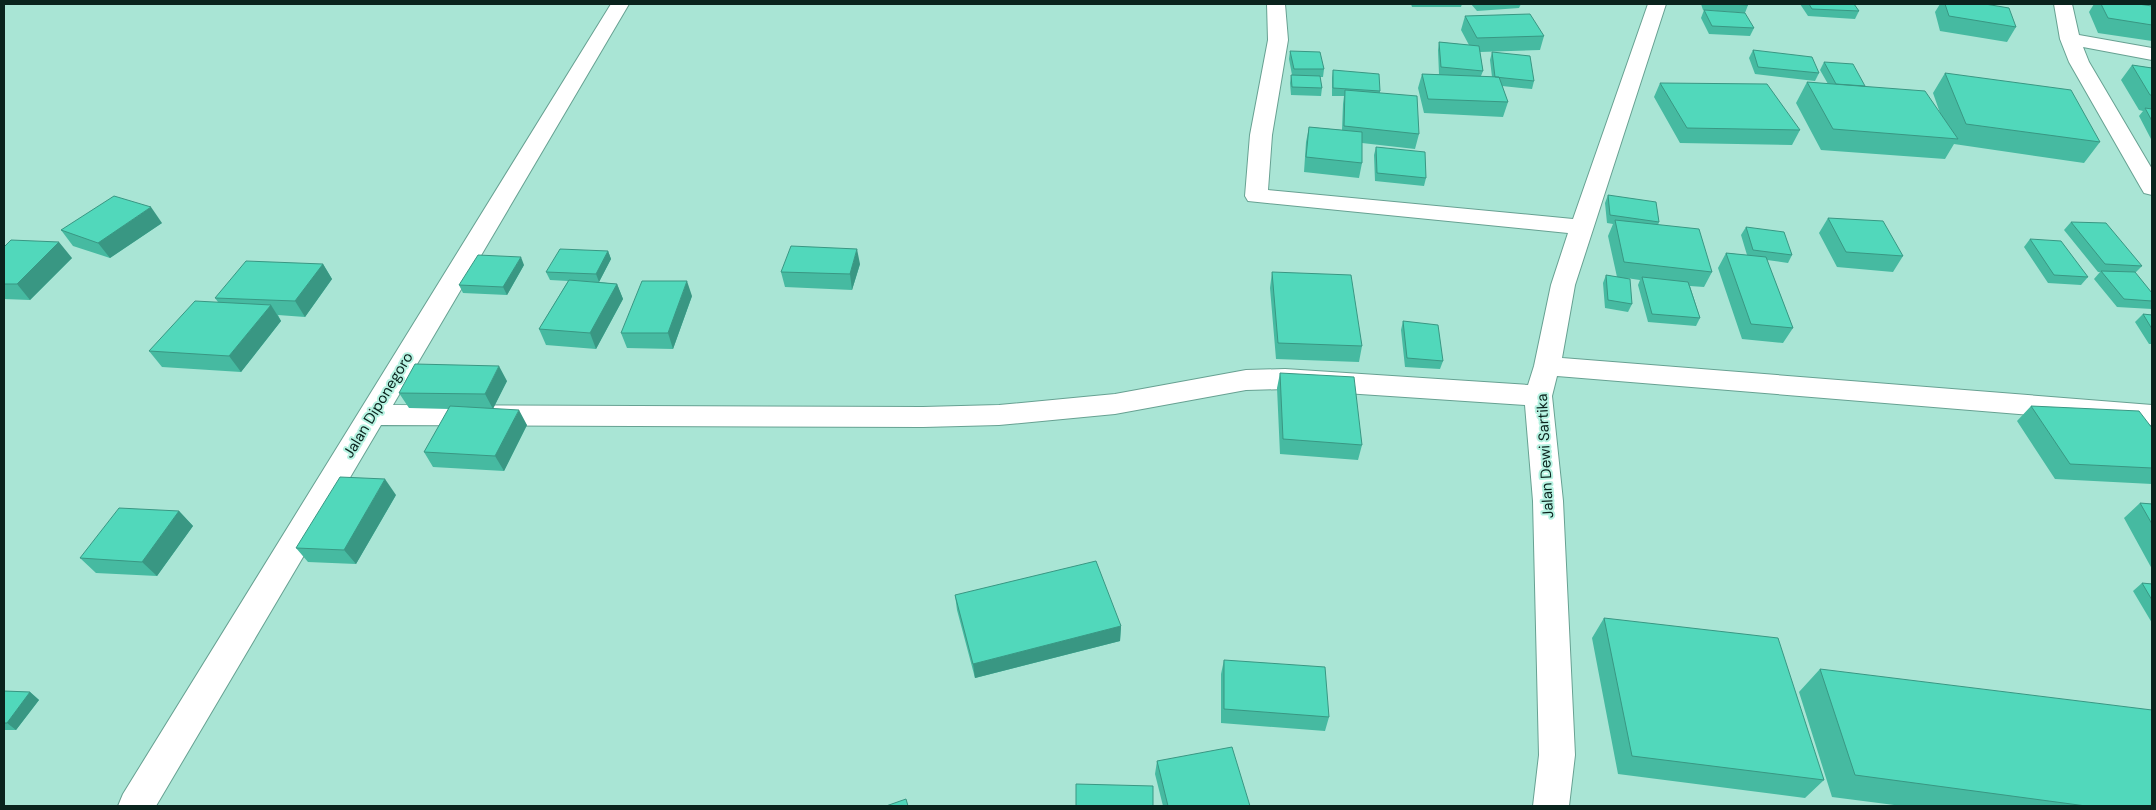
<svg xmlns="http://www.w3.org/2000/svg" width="2156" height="810" viewBox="0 0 2156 810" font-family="'DM Sans',sans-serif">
  <rect width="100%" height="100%" fill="#a9e5d5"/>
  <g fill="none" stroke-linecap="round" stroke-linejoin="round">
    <defs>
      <path id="minor" d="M611 4H629L393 405 923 407 999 405 1115 394 1246 370 1285 369 1528 385 1534 366 1551 285 1568 233 1248 201 1245 196 1250 135 1268 40 1267 4H1285L1288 40 1272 135 1268 190 1573 219 1648 4H1666L1575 285 1562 358 2152 405V425L1557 376 1552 396 1563 501 1575 755 1569 806H1533L1539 755 1533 501 1525 405 1285 389 1246 390 1115 414 999 425 923 427 381 425 156 806H118L123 794Z
        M2054 4H2072L2079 35 2152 48V60L2083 47 2089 62 2152 169V195L2144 193 2141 188 2069 62 2060 39Z"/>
    </defs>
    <use href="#minor" stroke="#67a192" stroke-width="2"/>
    <use href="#minor" fill="#fff" fill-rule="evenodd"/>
  </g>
  <path fill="#46baa1" d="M1411 4H1462L1461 7H1412Z
    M1471 4H1521L1519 8 1477 11Z
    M1701 4H1747L1748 5 1745 13 1703 10Z
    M1800 4H1854L1859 11 1855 19 1808 16Z
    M1940 4H1985L2016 27 2007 42 1940 31 1935 12Z
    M2094 4H2138L2152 6V41L2098 33 2089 12Z
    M1704 10 1754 28 1750 36 1709 34 1701 18Z
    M1465 16 1544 36 1540 50 1480 52 1483 71 1481 76 1492 77 1490 60 1492 52 1534 81 1532 89 1502 86 1508 102 1503 117 1424 113 1418 88 1422 74H1439L1438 50 1439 42 1469 45 1461 30Z
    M1753 50 1819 73 1815 81 1755 74 1749 58Z
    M1290 51 1324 69 1323 77H1320L1322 88 1321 96 1291 95 1290 83 1291 75H1292L1289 59Z
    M1824 62 1865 86 1940 113 1933 93 1945 73 2100 142 2084 163 1954 144 1945 159 1821 150 1796 103 1807 82 1828 84 1820 70Z
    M2132 65 2152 68V139H2151L2139 116 2143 111 2139 110 2121 80Z
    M1333 70 1380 91V93L1419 134 1415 149 1362 143V163L1359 178 1304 172 1306 142 1309 127 1342 130 1343 104 1344 96H1332V78Z
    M1660 83 1800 130 1792 145 1680 143 1654 97Z
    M1376 147 1426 178 1424 186 1375 181 1374 155Z
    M1608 195 1659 222 1658 225 1712 272 1704 287 1690 286 1700 318 1696 326 1648 322 1638 285 1640 280 1626 278 1632 304 1628 312 1605 308 1603 283 1606 275 1617 277 1608 236 1613 224 1607 223 1605 203Z
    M1828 218 1903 256 1893 272 1837 267 1819 233Z
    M2071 222 2142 266 2135 273 2152 293V309L2117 307 2094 279 2100 272H2098L2064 230Z
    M162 223 110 258 73 246 61 230Z
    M1746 227 1792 255 1788 263 1767 260 1793 328 1783 343 1742 339 1718 268 1726 253 1747 255 1741 235Z
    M2030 239 2088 277 2081 285 2048 283 2024 247Z
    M4 247 72 258 30 300 4 299Z
    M608 251 611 259 599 282 617 284 623 299 596 349 546 345 539 329 568 281 550 280 546 272Z
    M323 264 332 279 305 317 278 315 281 321 241 372 162 367 149 351 218 302 215 298Z
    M860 264 852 290 785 287 781 272Z
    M524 265 507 295 463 293 459 285Z
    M1272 272 1362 346 1359 362 1276 359 1270 288Z
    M692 296 673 349 627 348 621 333Z
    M2143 314 2152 315V344H2149L2135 322Z
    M1403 321 1443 361 1440 369 1405 367 1401 330Z
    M1280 373 1362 445 1358 460 1280 454 1277 388Z
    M507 381 493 408 527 425 504 471 433 467 424 452 449 409 409 408 399 393Z
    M2031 406 2152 428V484L2055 479 2017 421Z
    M396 495 356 564 308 562 296 548Z
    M2140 503 2152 504V569L2124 518Z
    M179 511 193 526 157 576 96 573 80 558Z
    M2142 583 2152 584V623L2133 591Z
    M955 595 1121 626 1120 641 975 678 957 610Z
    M1604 618 1824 780 1805 798 1618 774 1592 638Z
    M1224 660 1329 717 1325 731 1221 723V674Z
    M1820 669 2152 806H1902L1832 797 1799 692Z
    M4 691 30 692 39 700 16 730H4Z
    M1157 761 1250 806H1163L1155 774Z"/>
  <path fill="#399783" d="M151 207 162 223 110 258 98 243Z
    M59 242 72 258 30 300 17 284Z
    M857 249 860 264 852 290 850 274Z
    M608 251 611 259 599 282 596 274Z
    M521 257 524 265 507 295 503 287Z
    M323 264 332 279 305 317 295 301Z
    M687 281 692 296 673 349 668 333Z
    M617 284 623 299 596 349 590 333Z
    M271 305 281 321 241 372 229 356Z
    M499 366 507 381 493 409 485 394Z
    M519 410 527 425 504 471 495 456Z
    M385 479 396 495 356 564 344 550Z
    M179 511 193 526 157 576 142 562Z
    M1121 626 1120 641 975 678 973 664Z
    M30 692 39 700 16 730 7 723Z"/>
  <path fill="#51d8bb" stroke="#399783" d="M1729 4H1747L1748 5Z
    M1809 4H1854L1859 11 1812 9Z
    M1945 4H1985L2009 8 2016 27 1949 16Z
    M2101 4H2138L2152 6V25L2108 18Z
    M1704 10 1745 13 1754 28 1712 26Z
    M1530 14 1544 36 1477 38 1465 16Z
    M1439 42 1479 46 1483 71 1441 67Z
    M1753 50 1812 57 1819 73 1758 67Z
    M1290 51 1320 52 1324 69H1294Z
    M1492 52 1530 56 1534 81 1495 77Z
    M1824 62 1853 64 1865 86 1836 84Z
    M2132 65 2152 68V95H2150Z
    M1333 70 1379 74 1380 91 1333 88Z
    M1945 73 2071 90 2100 142 1966 124Z
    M1422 74 1499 77 1508 102 1428 99Z
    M1291 75 1320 76 1322 88 1292 87Z
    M1807 82 1925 91 1958 139 1833 129Z
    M1660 83 1767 84 1800 130 1687 128Z
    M1345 90 1417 96 1419 134 1344 126Z
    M2145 108 2152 109V121Z
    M1309 127 1362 132V163L1306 157Z
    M1376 147 1425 152 1426 178 1377 173Z
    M1608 195 1656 202 1659 222 1610 215Z
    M114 196 151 207 98 243 61 230Z
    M1828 218 1883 221 1903 256 1846 252Z
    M1615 220 1699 229 1712 272 1624 262Z
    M2071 222 2106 223 2142 266 2105 264Z
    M1746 227 1784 232 1792 255 1753 250Z
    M2030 239 2061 241 2088 277 2054 275Z
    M11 240 59 242 17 284H4V247Z
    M791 246 857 249 850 274 781 272Z
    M560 249 608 251 596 274 546 272Z
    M1726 253 1766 257 1793 328 1751 324Z
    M478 255 521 257 503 287 459 285Z
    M246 261 323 264 295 301 215 298Z
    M2101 271 2135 272 2152 293V301L2124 299Z
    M1272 272 1351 275 1362 346 1278 343Z
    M1606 275 1630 279 1632 304 1608 300Z
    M1642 277 1688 282 1700 318 1652 314Z
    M569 280 617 284 590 333 539 329Z
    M642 281H687L668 333H621Z
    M195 301 271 305 229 356 149 351Z
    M2143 314 2152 315V329Z
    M1403 321 1438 325 1443 361 1407 358Z
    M415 364 499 366 485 394 399 393Z
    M1280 373 1354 377 1362 445 1283 439Z
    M450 406 519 410 495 456 424 452Z
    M2031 406 2139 411 2152 428V468L2070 464Z
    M340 477 385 479 344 550 296 548Z
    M2140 503 2152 504V524Z
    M119 508 179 511 142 562 80 558Z
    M1096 561 1121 626 973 664 955 595Z
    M2142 583 2152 584V600Z
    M1604 618 1778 638 1824 780 1632 756Z
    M1224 660 1325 667 1329 717 1224 709Z
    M1820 669 2152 710V806H2086L1855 775Z
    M4 691 30 692 7 723H4Z
    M1232 747 1250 806H1168L1157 761Z
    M1076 784 1153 786V806H1076Z
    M906 799 908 806H886Z"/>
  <g text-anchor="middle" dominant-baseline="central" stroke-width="4" stroke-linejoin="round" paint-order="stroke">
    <g font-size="15" fill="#0a231d" stroke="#b6f3e2">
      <text transform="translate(378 405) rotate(-59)">Jalan Diponegoro</text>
      <text transform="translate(1545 456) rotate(-93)">Jalan Dewi Sartika</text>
    </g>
  </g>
  <rect width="2156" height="810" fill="none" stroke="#0a231d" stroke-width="10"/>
</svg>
